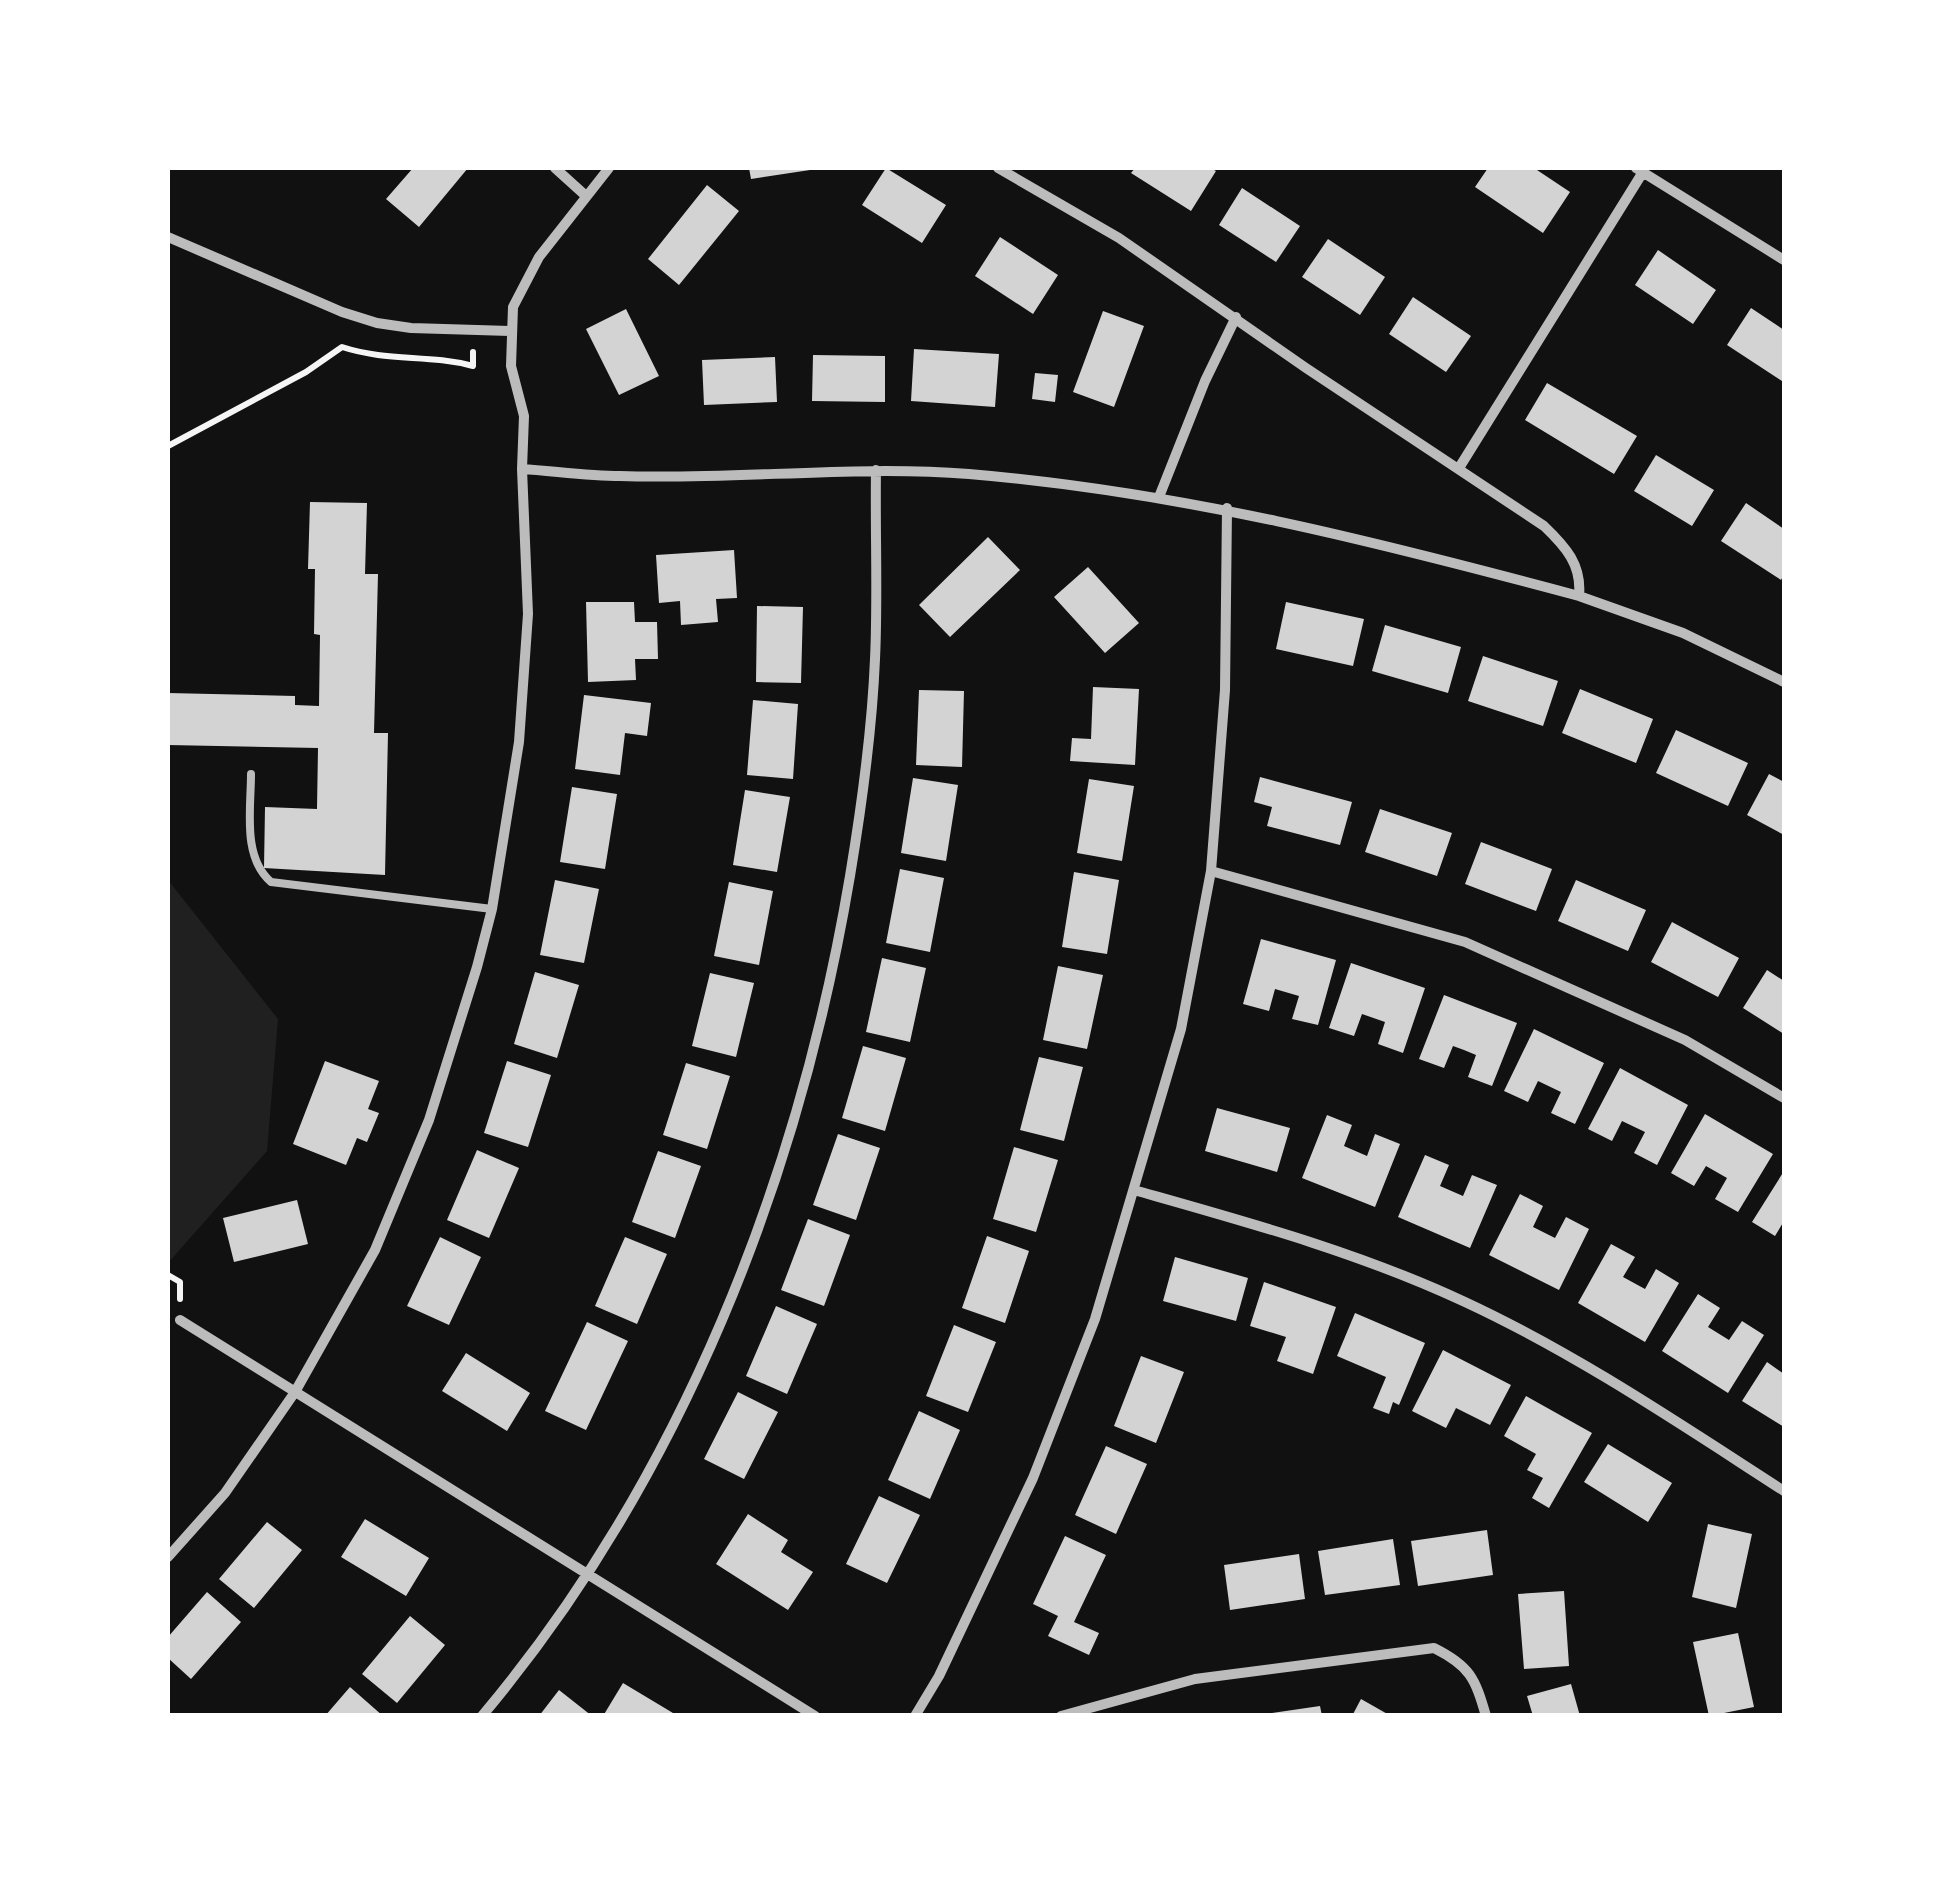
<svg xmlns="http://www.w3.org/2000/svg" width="1952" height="1883" viewBox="0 0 1952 1883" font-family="'Fira Sans Condensed',sans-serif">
  <rect width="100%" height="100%" fill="#111"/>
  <path fill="#202020" d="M168 880 278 1019 267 1151 168 1263Z"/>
  <path fill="#d3d3d3" d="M413 168H468L419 227 386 199Z
    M749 168H810V170L751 179Z
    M886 168 946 205 922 243 862 205Z
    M1135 168H1210L1216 171 1191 211 1131 173Z
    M1488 168H1534L1570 192 1543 233 1475 187Z
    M707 185 739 211 679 285 648 259Z
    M1242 188 1300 226 1276 262 1219 225Z
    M1000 237 1058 275 1033 314 975 276Z
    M1328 239 1385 277 1360 315 1302 277Z
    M1658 250 1716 290 1693 324 1635 285Z
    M1413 297 1471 336 1446 372 1389 334Z
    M1751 308 1784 330V376L1782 381 1727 345Z
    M626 309 659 376 619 395 586 329Z
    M1103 311 1144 326 1114 407 1073 392Z
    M914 349 999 354 995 407 911 401Z
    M813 355 885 356V402L812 401Z
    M775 357 777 402 704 405 702 360Z
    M1035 373 1058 375 1055 402 1032 399Z
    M1547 383 1637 436 1614 474 1525 420Z
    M1656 455 1714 490 1692 526 1634 491Z
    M310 502 367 503 365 574H378L374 733H388L385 875 264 868 265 807 317 809 318 748 168 745V693L295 696V705L319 706 320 635 314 634 315 569H308Z
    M1746 503 1784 529V574L1781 580 1721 541Z
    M988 537 1020 570 950 637 919 605Z
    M734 550 737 598 716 599 718 622 681 625 680 601 659 603 656 555Z
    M1088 567 1139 623 1105 653 1054 597Z
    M586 602H634L635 622H657L658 659H635L636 680 588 682Z
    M1286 602 1364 619 1353 666 1276 649Z
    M757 606 803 607 801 683 756 682Z
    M1385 625 1461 647 1448 693 1372 671Z
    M1483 656 1558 681 1543 726 1468 701Z
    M1093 687 1139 689 1135 765 1070 761 1072 738 1091 739Z
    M1580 689 1653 719 1636 763 1562 733Z
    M919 690 964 691 962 767 916 765Z
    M584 695 651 703 647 736 625 733 620 775 575 769Z
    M753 700 798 704 793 779 747 775Z
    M1676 730 1748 763 1728 806 1656 773Z
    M1769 774 1784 782V835L1747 815Z
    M1260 777 1352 802 1340 845 1267 826 1272 807 1254 802Z
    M913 778 958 785 946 861 901 853Z
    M1089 779 1134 786 1122 861 1077 853Z
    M572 787 617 794 605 869 560 862Z
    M745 790 790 797 777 872 733 865Z
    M1380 809 1452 833 1437 876 1365 852Z
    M1481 842 1552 869 1536 911 1465 884Z
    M900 869 944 878 930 952 886 943Z
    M1074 872 1119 880 1107 954 1062 947Z
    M555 880 599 889 584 963 540 955Z
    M1576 880 1646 910 1628 951 1558 921Z
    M729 882 773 891 759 965 714 956Z
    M1672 922 1739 958 1718 997 1651 962Z
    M1261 939 1336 960 1318 1025 1292 1019 1299 996 1275 989 1269 1011 1243 1004Z
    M882 958 926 968 910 1042 866 1032Z
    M1351 963 1425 988 1403 1053 1378 1044 1385 1022 1362 1014 1354 1036 1329 1028Z
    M1058 966 1103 975 1087 1049 1043 1040Z
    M1767 970 1784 981V1034L1743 1008Z
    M535 972 579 985 557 1058 514 1044Z
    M710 973 754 983 736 1057 692 1046Z
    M1444 995 1517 1023 1492 1086 1468 1077 1476 1055 1464 1050 1453 1046 1444 1068 1419 1059Z
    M1534 1029 1604 1063 1575 1124 1551 1113 1561 1092 1538 1081 1528 1102 1504 1091Z
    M863 1046 906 1058 885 1131 842 1118Z
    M1039 1057 1083 1067 1064 1141 1020 1130Z
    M325 1061 379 1081 368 1109 379 1113 367 1142 357 1138 346 1165 293 1144Z
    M507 1061 551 1075 528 1147 484 1133Z
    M686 1063 730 1076 707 1149 663 1135Z
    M1620 1068 1688 1105 1657 1165 1634 1153 1645 1132 1622 1121 1612 1141 1588 1129Z
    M1217 1108 1290 1128 1277 1172 1205 1151Z
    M1705 1114 1773 1154 1738 1212 1715 1199 1727 1178 1706 1166 1694 1186 1671 1173Z
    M1327 1115 1352 1125 1344 1146 1367 1156 1375 1134 1400 1144 1375 1207 1302 1178Z
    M838 1134 880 1148 856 1220 813 1205Z
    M1014 1147 1058 1160 1036 1232 993 1219Z
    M477 1150 519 1168 489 1238 447 1220Z
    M658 1151 701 1166 675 1238 632 1222Z
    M1425 1155 1449 1165 1440 1186 1463 1196 1472 1175 1497 1185 1470 1248 1398 1217Z
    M1784 1171V1221L1775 1236 1752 1222Z
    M1520 1194 1543 1206 1533 1227 1555 1238 1566 1217 1589 1229 1559 1290 1489 1255Z
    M297 1200 308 1244 234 1262 223 1218Z
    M808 1219 850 1235 824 1306 781 1290Z
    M987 1236 1029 1251 1005 1323 962 1308Z
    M440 1237 481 1257 449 1325 407 1306Z
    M625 1237 667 1254 637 1324 595 1306Z
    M1611 1244 1635 1257 1623 1277 1645 1289 1656 1269 1679 1283 1645 1342 1578 1303Z
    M1175 1257 1248 1278 1236 1321 1163 1301Z
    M1264 1282 1336 1307 1313 1374 1277 1361 1286 1337 1250 1326Z
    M1698 1294 1720 1308 1708 1327 1729 1340 1742 1321 1764 1335 1728 1393 1662 1351Z
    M776 1306 817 1324 787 1394 746 1376Z
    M1355 1313 1425 1343 1399 1405 1393 1402 1389 1414 1373 1408 1386 1377 1337 1356Z
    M587 1322 628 1341 586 1430 545 1411Z
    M954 1325 996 1342 968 1412 926 1396Z
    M1443 1350 1511 1385 1490 1425 1456 1408 1446 1428 1412 1411Z
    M466 1353 530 1393 507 1431 442 1391Z
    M1141 1356 1184 1372 1156 1443 1114 1426Z
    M1767 1362 1784 1374V1427L1742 1401Z
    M738 1392 778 1412 744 1479 704 1459Z
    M1526 1396 1592 1433 1549 1508 1532 1498 1543 1478 1527 1470 1536 1454 1504 1436Z
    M919 1411 960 1430 930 1499 888 1480Z
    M1608 1444 1672 1483 1648 1522 1584 1482Z
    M1106 1446 1147 1464 1116 1534 1075 1515Z
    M879 1496 920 1515 887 1583 846 1564Z
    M748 1514 788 1540 781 1552 813 1572 788 1610 716 1564Z
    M365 1519 429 1558 406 1596 341 1557Z
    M267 1522 302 1550 254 1608 219 1579Z
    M1708 1524 1752 1534 1736 1608 1692 1597Z
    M1487 1530 1493 1575 1418 1586 1411 1541Z
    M1065 1536 1106 1555 1074 1622 1099 1633 1089 1655 1048 1636 1058 1616 1033 1604Z
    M1393 1539 1400 1585 1325 1595 1318 1551Z
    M1299 1554 1305 1599 1230 1610 1224 1565Z
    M1564 1591 1569 1666 1524 1669 1518 1594Z
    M207 1592 241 1622 191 1679 168 1658V1637Z
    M410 1616 445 1645 397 1703 362 1674Z
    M1738 1633 1754 1707 1709 1716 1693 1642Z
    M623 1683 678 1716H603Z
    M1571 1684 1580 1716H1533L1527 1696Z
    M350 1687 383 1716H325Z
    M559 1690 592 1716H539Z
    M1361 1699 1391 1716H1352Z
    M1320 1706 1322 1716H1272V1713Z"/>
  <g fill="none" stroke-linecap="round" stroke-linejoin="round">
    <path stroke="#f5f5f5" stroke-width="6" d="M168 446 306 372 342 347C388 362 428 354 473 366V352
      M168 1275 180 1282V1299"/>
    <path stroke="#bcbcbc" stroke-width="8" d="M251 774C251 809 242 857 271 882L492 909"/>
    <path stroke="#bcbcbc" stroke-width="10" d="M555 168 586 196
      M998 168 1119 238 1306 368 1544 526C1566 547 1582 565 1579 596L1683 633 1784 682
      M1636 168 1784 260
      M168 237 342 312 377 323 411 328 510 331
      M1459 468 1643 172
      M522 469C554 471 587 476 620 476 737 480 853 465 969 474 1181 492 1374 541 1579 596
      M1159 497 1205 381 1236 317
      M1211 871 1465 942 1685 1040 1784 1098
      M1134 1190C1247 1222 1358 1252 1465 1302 1577 1354 1680 1424 1784 1491
      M180 1320 815 1716
      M168 1557 225 1493 295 1392 375 1250 429 1120 477 967 492 909 519 742 528 614 522 469 524 416 511 366 513 307 539 257 609 168
      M482 1716C682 1478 799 1179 850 876 862 804 872 731 875 659 878 596 875 533 876 470
      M915 1716 939 1676 1033 1478 1095 1319 1181 1029 1211 871 1225 690 1227 508
      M1061 1716 1195 1679 1434 1648C1470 1666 1475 1678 1486 1716"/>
  </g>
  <rect width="1952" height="1883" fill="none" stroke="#ffffff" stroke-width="340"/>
</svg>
